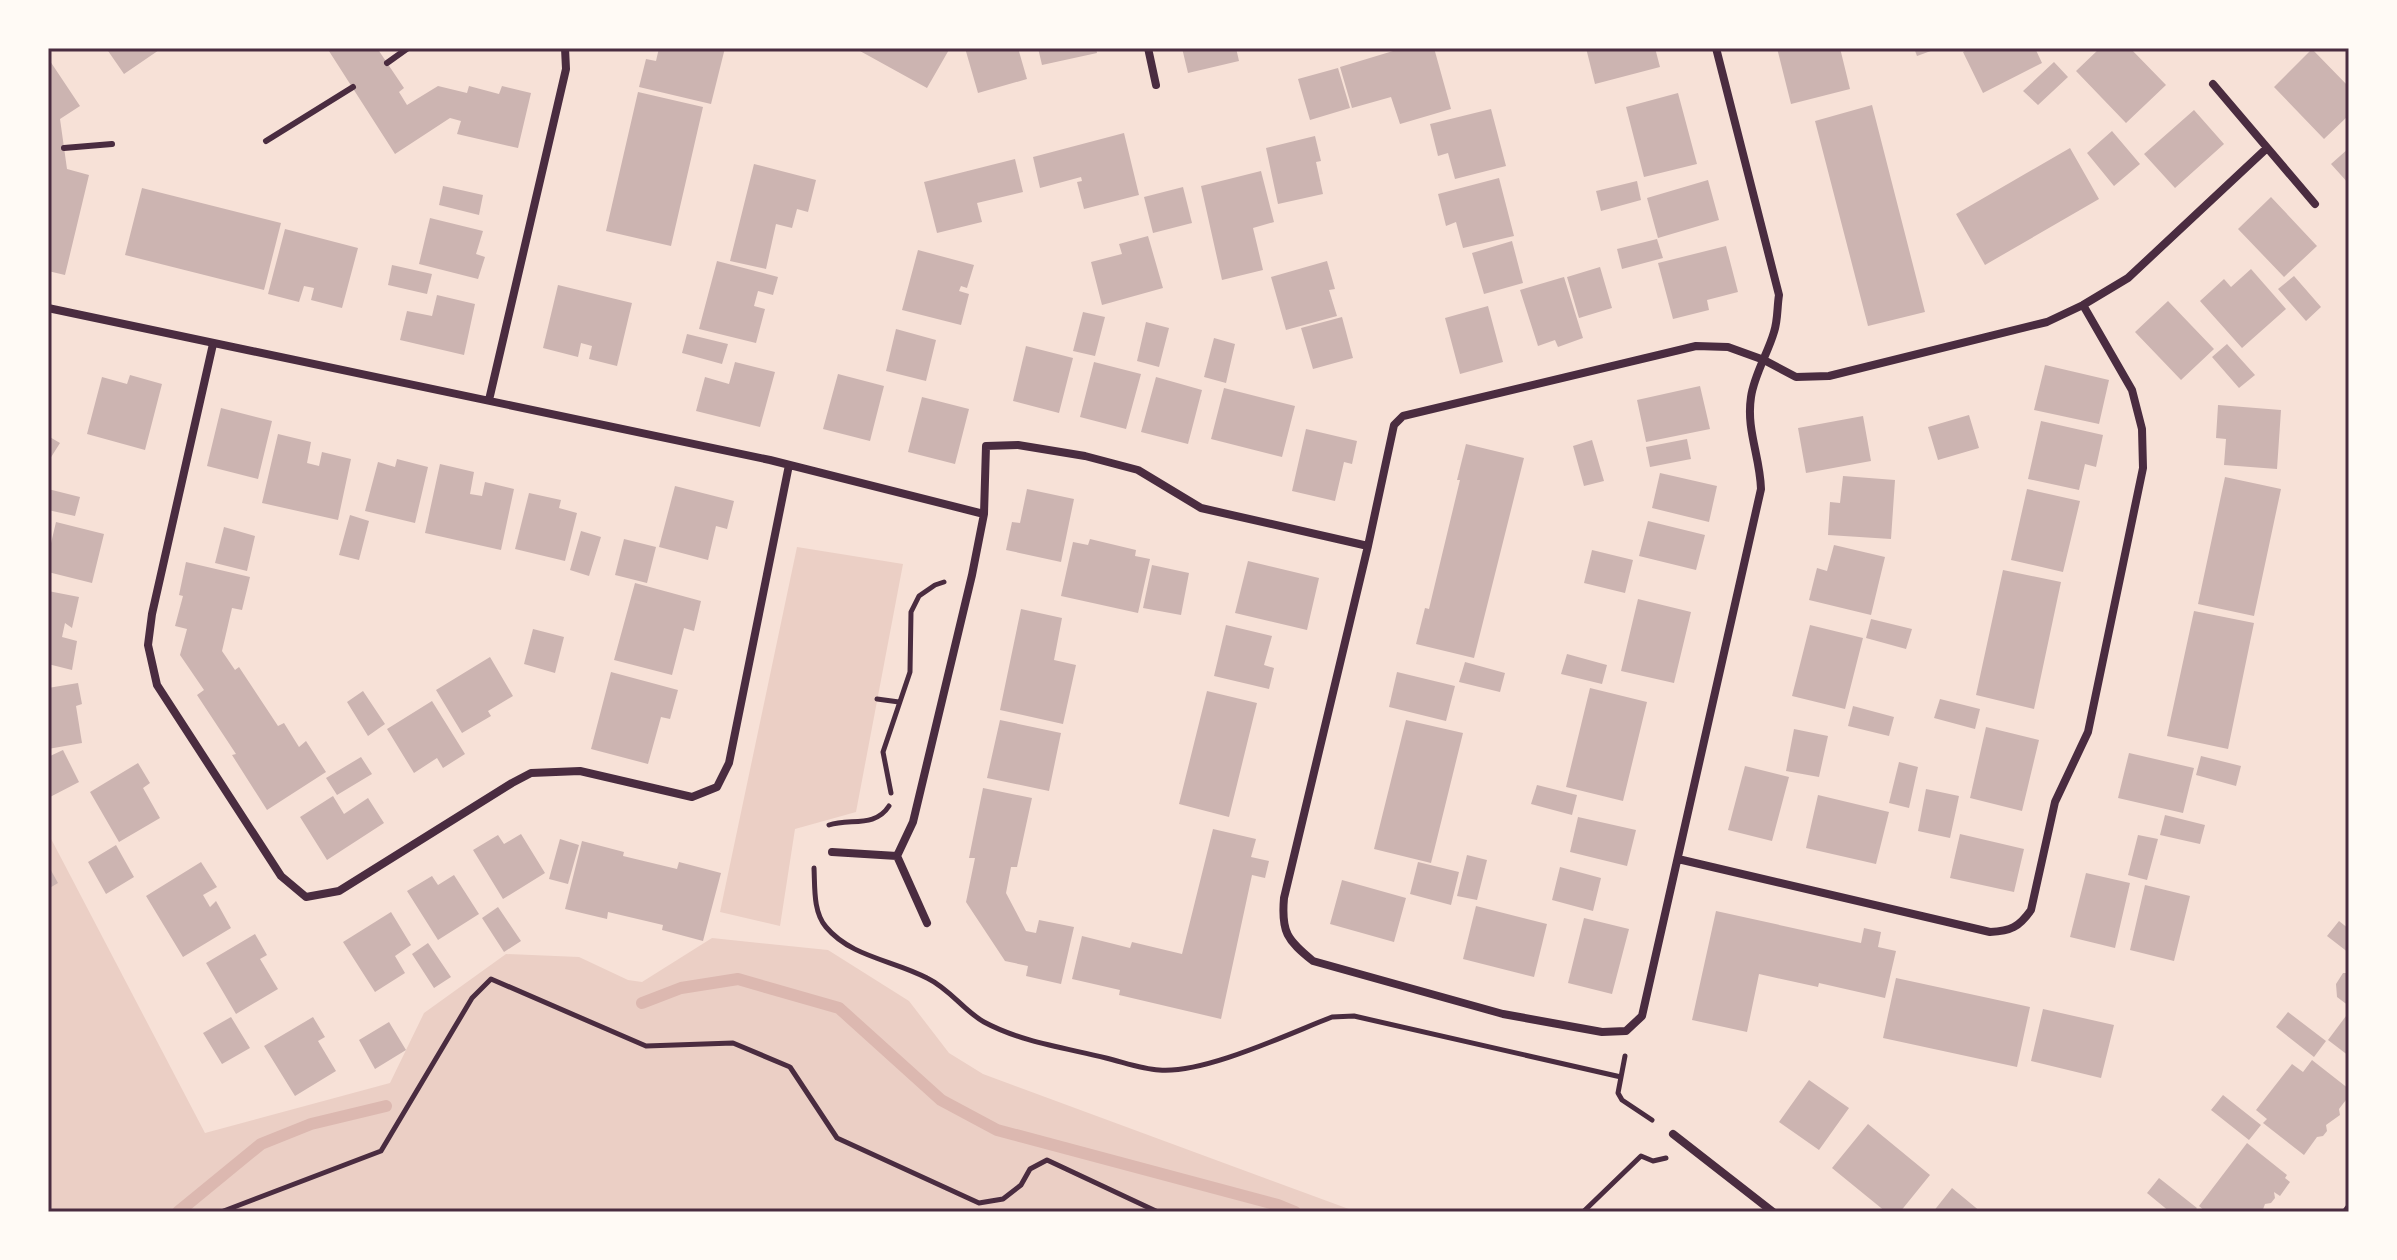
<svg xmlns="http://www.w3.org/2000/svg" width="2397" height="1260" viewBox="0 0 2397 1260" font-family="Roboto,sans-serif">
  <rect width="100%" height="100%" fill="#f7e1d7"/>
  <path fill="#ebcfc5" d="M797 547 903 564 856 812 795 829 780 926 720 912Z
    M48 833 205 1133 390 1083 424 1013 506 954 579 957 628 980 642 982 712 938 828 950 909 1001 949 1053 983 1074 1357 1212H48Z"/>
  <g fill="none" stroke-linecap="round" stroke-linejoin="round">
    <path stroke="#dcb8b0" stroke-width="12" d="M642 1003 681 988 738 979 839 1008 941 1100 997 1130 1278 1205 1295 1212
      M178 1212 261 1144 311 1124 386 1106"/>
  </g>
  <path fill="#ccb4b1" d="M106 48H162L124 74Z
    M327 48H377L404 88 399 92 407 105 438 86 467 93 469 86 499 94 502 86 531 93 518 148 457 134 461 121 450 118 395 154Z
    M659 48H725L711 104 639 87 646 59 656 61Z
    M862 48H950L927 88 860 51Z
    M965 48H1018L1027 79 978 93Z
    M1038 48H1096L1097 53 1042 65Z
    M1182 48H1236L1239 61 1188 73Z
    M1403 48H1434L1451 109 1400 124 1391 97 1352 108 1340 67Z
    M1586 48H1655L1660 67 1595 84Z
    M1777 48H1840L1850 89 1791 104Z
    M1914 48H1939L1917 56Z
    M1970 48H2035L2042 63 1983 93 1963 52Z
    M2100 48H2130L2166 85 2126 123 2076 71Z
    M2312 49 2349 87V115L2324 139 2274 87Z
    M48 58 80 106 60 119 67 169 89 175 65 275 48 271Z
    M2054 62 2068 77 2038 105 2023 91Z
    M1338 68 1350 108 1310 120 1298 79Z
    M638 92 703 107 671 246 606 231Z
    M1678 93 1697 164 1644 177 1626 107Z
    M1872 105 1925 312 1868 326 1815 121Z
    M1491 109 1506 166 1455 179 1448 153 1438 156 1430 124Z
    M2194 110 2224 144 2175 188 2144 154Z
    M2112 131 2140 164 2114 186 2087 153Z
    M1124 133 1139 195 1084 209 1077 182 1082 181 1081 177 1040 188 1033 157Z
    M1315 136 1321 161 1316 162 1323 194 1278 204 1266 148Z
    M2070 148 2099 199 1985 265 1956 214Z
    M2349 148V184L2331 164Z
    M1015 159 1023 192 977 203 982 222 937 233 924 182Z
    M754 164 816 180 808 212 797 209 792 228 776 224 766 269 730 261Z
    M1261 171 1274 222 1253 228 1263 270 1222 280 1201 186Z
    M1499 178 1514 236 1463 248 1456 222 1446 226 1438 194Z
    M1708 180 1719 220 1658 238 1647 198Z
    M1637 181 1641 200 1601 211 1596 191Z
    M443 186 483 195 479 215 439 205Z
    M1183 187 1192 223 1153 233 1144 197Z
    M142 188 281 223 264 290 125 255Z
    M2271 197 2317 246 2284 277 2238 229Z
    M430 218 483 231 476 254 485 257 478 279 419 264Z
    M285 229 358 248 342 308 311 300 314 288 304 286 299 302 268 294Z
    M1148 236 1163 288 1102 305 1091 262 1122 254 1119 244Z
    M1657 239 1663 258 1622 269 1617 249Z
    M1512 241 1523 283 1484 294 1472 253Z
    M1726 246 1738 292 1707 300 1709 310 1673 319 1658 263Z
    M918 250 974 265 967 288 961 286 959 291 969 294 961 325 902 310Z
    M717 261 778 277 773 295 758 291 754 306 765 309 756 343 699 329Z
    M1327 261 1335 289 1329 290 1337 316 1286 330 1271 277Z
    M392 265 432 274 427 294 388 285Z
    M1600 267 1612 308 1579 318 1567 277Z
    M2251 269 2286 309 2242 348 2200 301 2224 279 2231 287Z
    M2294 276 2321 307 2306 321 2278 289Z
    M1564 277 1583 338 1558 347 1555 340 1538 346 1520 290Z
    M558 285 632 303 617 366 589 359 592 346 581 343 578 357 543 348Z
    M437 295 475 304 464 355 400 340 407 311 432 316Z
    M2168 301 2214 349 2181 380 2135 332Z
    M1488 306 1503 362 1460 374 1445 318Z
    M1083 312 1105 317 1095 356 1073 351Z
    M1342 317 1353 358 1313 369 1301 328Z
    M1146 322 1169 328 1159 367 1137 361Z
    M896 329 936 340 926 381 886 371Z
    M687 334 728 344 722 364 682 353Z
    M1214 338 1235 344 1226 383 1204 377Z
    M2227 344 2255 375 2239 388 2212 357Z
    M1026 346 1073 358 1059 413 1013 401Z
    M735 362 775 372 760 427 696 411 705 377 729 384Z
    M1094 362 1141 374 1126 429 1080 417Z
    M2045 365 2109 380 2099 424 2034 410Z
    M838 374 884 386 870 441 823 429Z
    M130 375 162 384 145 450 87 434 102 377 127 384Z
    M1156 377 1202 390 1188 444 1141 432Z
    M1700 386 1710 429 1646 442 1637 400Z
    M1224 388 1295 406 1282 457 1211 439Z
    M922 397 969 409 955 464 908 452Z
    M2218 405 2281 410 2277 469 2224 465 2226 439 2216 438Z
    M221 408 272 421 258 479 207 466Z
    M1969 415 1979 448 1938 460 1928 427Z
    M1863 416 1871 461 1806 473 1798 428Z
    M2041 421 2103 435 2096 467 2085 464 2079 490 2028 479Z
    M1306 429 1357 441 1352 464 1344 462 1335 501 1292 491Z
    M278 434 311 442 307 463 319 466 322 452 351 459 338 520 262 503Z
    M48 436 60 443 48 462Z
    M1687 439 1691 459 1650 467 1646 447Z
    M1592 440 1604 481 1584 486 1573 446Z
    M1466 444 1524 458 1474 658 1416 644 1425 608 1429 609 1460 480H1457Z
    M397 459 428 467 415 523 365 511 378 462 395 467Z
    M440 464 474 472 470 494 482 496 485 482 514 489 501 550 425 533Z
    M1660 473 1717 486 1709 522 1652 508Z
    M1843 476 1895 480 1891 539 1828 535 1830 502 1840 503Z
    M2225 477 2281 489 2254 616 2198 604Z
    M675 486 734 501 727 529 716 526 708 560 659 547Z
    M48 489 80 497 75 516 48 510Z
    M1027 489 1074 499 1061 562 1006 550 1012 522 1020 523Z
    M2027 489 2080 501 2063 572 2011 560Z
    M529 493 561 500 559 508 577 513 565 561 515 549Z
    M350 515 369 521 359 560 339 555Z
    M1648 521 1705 535 1696 570 1639 556Z
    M56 522 104 534 92 583 48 572V556Z
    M224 527 255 536 247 571 215 563Z
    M581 531 601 537 589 576 570 570Z
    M624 539 656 547 647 583 615 575Z
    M1090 539 1136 550 1135 556 1150 559 1138 613 1061 596 1073 542 1088 545Z
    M1834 545 1885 557 1871 615 1809 600 1817 568 1827 571Z
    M1592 550 1633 560 1625 593 1584 583Z
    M1248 561 1319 578 1307 630 1235 613Z
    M186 562 250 577 242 610 232 608 222 651 235 670 239 667 278 726 284 723 299 747 306 741 326 772 267 810 232 755 236 754 197 695 204 690 180 655 187 629 175 626 183 596 179 595Z
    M1152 565 1189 573 1181 615 1143 608Z
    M2003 570 2061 582 2034 709 1976 695Z
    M635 583 701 601 694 631 684 628 672 675 614 660Z
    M48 591 79 597 72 628 65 623 62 637 77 641 72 670 48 664Z
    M1638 599 1691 612 1674 683 1621 671Z
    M1021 609 1062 618 1054 660 1076 665 1063 724 1000 710Z
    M2194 611 2254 623 2228 749 2167 736Z
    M1871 619 1912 629 1906 649 1866 638Z
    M1226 625 1272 636 1264 665 1274 668 1269 689 1214 676Z
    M1810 625 1863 638 1845 709 1792 696Z
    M533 629 564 637 555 673 524 664Z
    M1567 654 1607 665 1602 684 1561 674Z
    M490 657 513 696 488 711 491 716 462 733 436 690Z
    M1465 662 1505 673 1500 692 1459 682Z
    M611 672 678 690 670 719 661 717 648 764 591 749Z
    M1397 672 1455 686 1446 721 1389 707Z
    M78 683 82 704 76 706 82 743 48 749V688Z
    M1590 688 1647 702 1623 801 1566 787Z
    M363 691 385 724 368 736 347 702Z
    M1207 691 1257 703 1229 817 1179 804Z
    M1940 699 1980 709 1975 729 1934 718Z
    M432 701 465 754 443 768 437 758 414 773 387 729Z
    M1853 706 1894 717 1889 736 1848 726Z
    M1000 720 1061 733 1049 791 987 778Z
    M1406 720 1463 733 1431 863 1374 849Z
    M1986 727 2039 740 2022 811 1970 798Z
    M1794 729 1828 736 1819 777 1786 771Z
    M63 750 79 782 50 797 48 792V757Z
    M2129 753 2194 768 2183 813 2118 798Z
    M2201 756 2241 766 2236 786 2196 775Z
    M361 757 372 774 337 795 326 778Z
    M1899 762 1918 767 1909 808 1889 803Z
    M138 763 150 783 143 788 160 818 119 842 90 792Z
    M1745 766 1789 777 1772 841 1728 830Z
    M1537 785 1577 795 1572 815 1531 804Z
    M983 788 1032 798 1017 867H1011L1006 893 1026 931 1036 933 1039 920 1074 927 1061 984 1026 976 1028 966 1005 961 966 902 975 858H969Z
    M1926 789 1959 796 1950 838 1918 831Z
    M1818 795 1889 812 1876 864 1806 848Z
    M333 796 344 814 368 798 384 823 327 860 300 817Z
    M2165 815 2205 825 2200 844 2160 835Z
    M1578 817 1636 830 1627 866 1570 852Z
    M1213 829 1256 839 1251 857 1269 861 1265 878 1252 875 1221 1019 1119 995 1120 990 1072 979 1082 936 1130 948 1132 942 1182 954Z
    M521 834 545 873 503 899 473 850 498 835 504 844Z
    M1960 834 2024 849 2014 892 1950 878Z
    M2138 835 2158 839 2147 880 2128 875Z
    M560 839 579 845 568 884 549 879Z
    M582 841 624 852 623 856 677 869 679 862 721 873 703 941 662 930 663 925 608 912 607 919 565 909Z
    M116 845 134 877 106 894 88 862Z
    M1467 855 1487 860 1477 900 1457 896Z
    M201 862 217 887 203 895 210 907 216 901 231 928 183 957 146 896Z
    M1418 862 1459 872 1451 905 1410 894Z
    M48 865 58 883 48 889Z
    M1560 867 1601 878 1593 911 1552 900Z
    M2086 873 2130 883 2115 948 2070 937Z
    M454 875 479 914 438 940 407 891 432 876 438 885Z
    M1342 880 1406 898 1394 942 1330 924Z
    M2145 885 2190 896 2174 961 2130 950Z
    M1476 906 1547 924 1534 977 1463 959Z
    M498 907 521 941 504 952 482 918Z
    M1716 911 1861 943 1864 928 1881 932 1878 947 1896 951 1885 998 1819 983 1818 987 1759 974 1747 1032 1692 1020Z
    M391 912 411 945 395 956 405 973 375 992 343 942Z
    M1584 918 1629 929 1612 994 1568 983Z
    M2339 921 2349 929V953L2327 936Z
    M255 934 267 955 260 959 278 989 236 1014 206 963Z
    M428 943 451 977 434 988 412 954Z
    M2343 973H2349V1006L2337 997 2336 984Z
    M1896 978 2030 1007 2017 1067 1883 1038Z
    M2043 1009 2114 1025 2101 1078 2031 1061Z
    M2288 1012 2326 1041 2314 1057 2276 1027Z
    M2349 1012V1056L2328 1040Z
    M231 1017 250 1048 222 1064 203 1033Z
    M313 1017 325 1037 318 1041 336 1071 295 1096 264 1046Z
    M389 1022 406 1050 375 1069 359 1040Z
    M2312 1060 2349 1089V1096L2339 1109 2340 1115 2326 1125 2327 1131 2323 1136 2317 1137 2304 1155 2263 1123 2267 1119 2256 1110 2292 1064 2303 1072Z
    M1809 1080 1849 1108 1819 1150 1779 1122Z
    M2223 1095 2261 1125 2249 1140 2211 1110Z
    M1868 1124 1930 1175 1900 1212H1886L1832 1168Z
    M2247 1143 2287 1175 2285 1178 2290 1182 2280 1196 2274 1192 2275 1198 2271 1203 2265 1204 2262 1212H2206L2199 1206Z
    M2159 1178 2197 1208 2194 1212H2170L2147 1193Z
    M1952 1188 1981 1212H1933Z"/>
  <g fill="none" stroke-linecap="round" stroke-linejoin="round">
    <path stroke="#4a2c40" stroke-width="5" d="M877 699 899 702
      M891 793 883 752 910 672 911 612 919 596 935 585 944 582
      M829 825C850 818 875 828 889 806
      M814 868C815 887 813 912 826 927 851 957 893 960 927 978 950 989 964 1011 984 1022 1021 1042 1066 1048 1106 1058 1123 1062 1142 1069 1159 1070 1204 1074 1288 1034 1332 1017L1354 1016 1621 1077
      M1625 1056 1618 1093 1622 1100 1652 1120
      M221 1212 381 1151 472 998 491 979 646 1046 733 1043 790 1067 837 1138 979 1203 1003 1199 1021 1185 1030 1169 1047 1160 1158 1212
      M1583 1212 1641 1156 1653 1161 1666 1158"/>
    <path stroke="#4a2c40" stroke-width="6" d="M387 63 408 48
      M266 141 353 87
      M64 148 112 144"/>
    <path stroke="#4a2c40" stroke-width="8" d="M1148 48 1156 85
      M1716 48 1779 295C1777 307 1778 320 1774 332 1768 353 1754 375 1751 397 1746 430 1760 456 1761 489L1642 1016 1626 1031 1602 1032 1503 1014 1313 961C1287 940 1281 932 1284 898L1368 546 1394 425 1403 416 1696 346 1728 347 1764 360 1796 377 1829 376 2047 322 2083 305 2128 278 2267 148
      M2213 84 2315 204
      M48 308 770 460 984 514 986 446 1018 445 1085 456 1138 470 1201 508 1368 546
      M213 344 152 614 148 645 157 685 281 876 306 897 339 891 512 783 531 773 580 771 692 797 717 787 729 763 789 465
      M489 400 566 69 565 48
      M832 852 897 856 913 822 972 575 984 514
      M897 856 927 923
      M1678 859 1990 932C2011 931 2019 927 2031 910L2055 802 2088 732 2143 468 2142 429 2132 390 2083 305
      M1673 1134 1773 1212
      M2346 1212 2349 1208"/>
  </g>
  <rect width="2397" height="1260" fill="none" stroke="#fffaf5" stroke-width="100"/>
  <rect x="50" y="50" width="2297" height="1160" fill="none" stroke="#4a2c40" stroke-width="3"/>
</svg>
